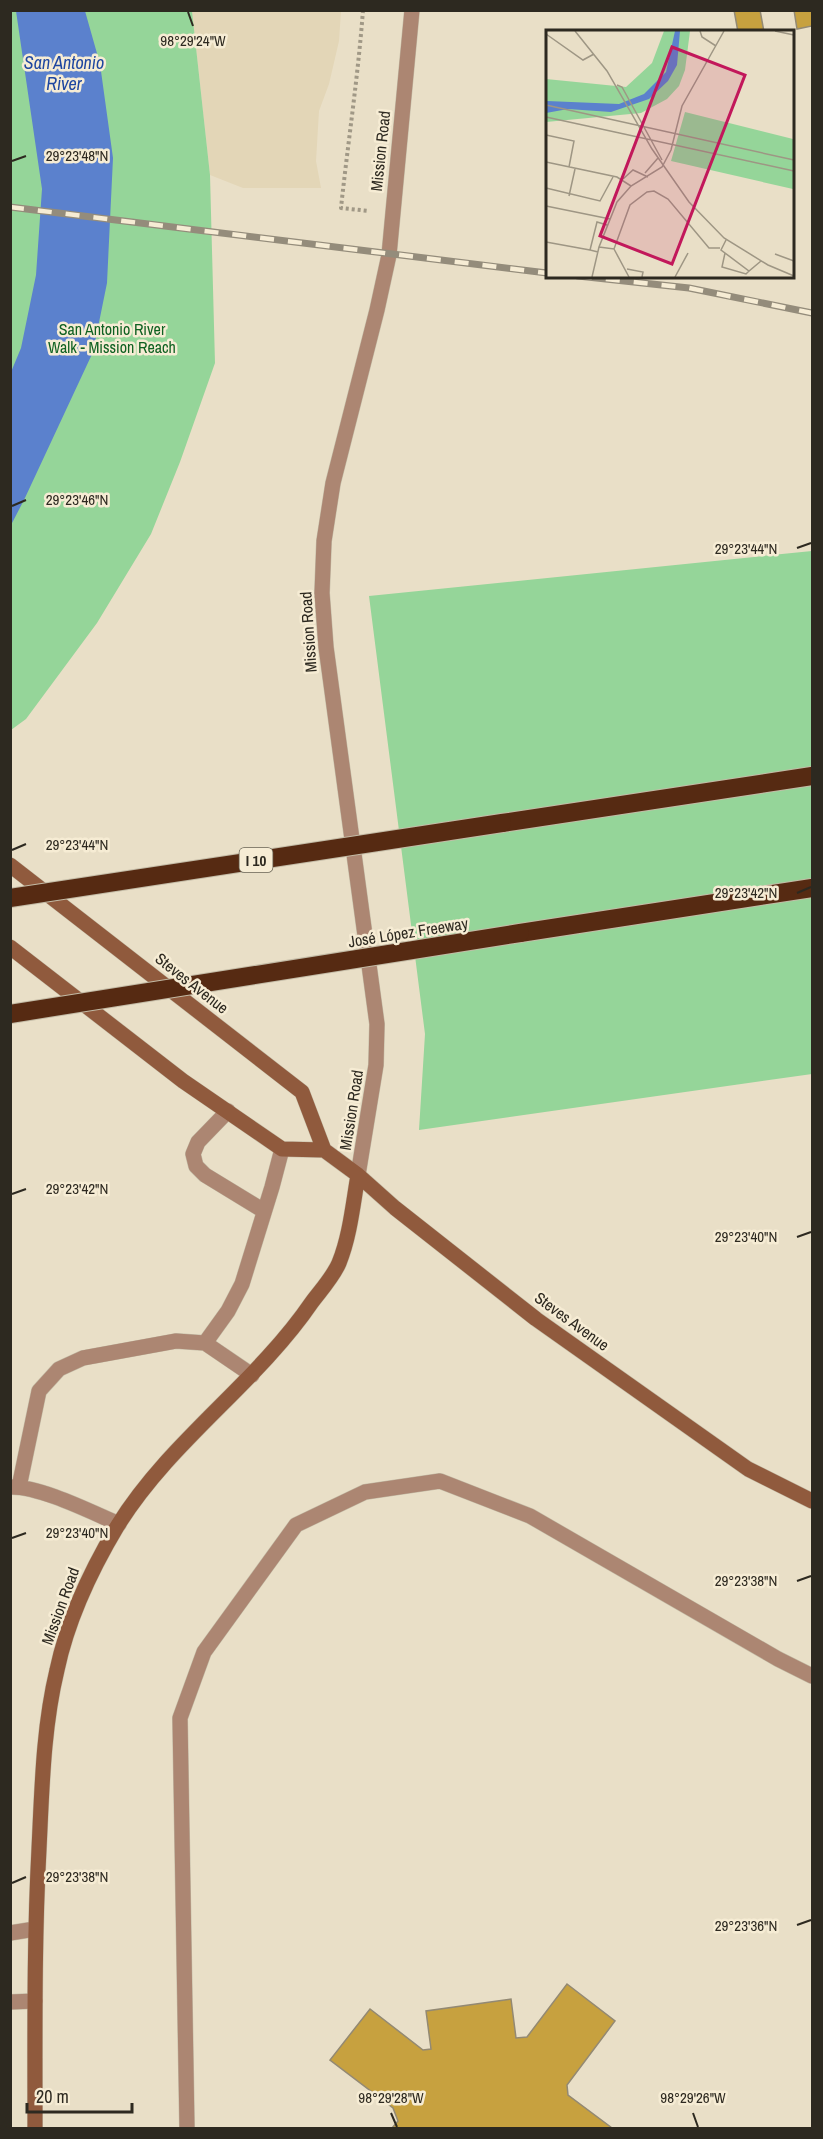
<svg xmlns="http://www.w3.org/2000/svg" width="823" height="2139" viewBox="0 0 823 2139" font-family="'Archivo Narrow',sans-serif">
  <rect width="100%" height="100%" fill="#e9dfc7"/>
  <path fill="#e3d6b7" d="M192 11H341L339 41 329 84 319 111 316 161 321 188H243L210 175Z"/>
  <path fill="#95d599" d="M11 11H192L210 175 215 363 180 462 151 534 97 623 26 719 11 730Z
    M812 551V1074L419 1130 425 1034 369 596Z"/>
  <path fill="#5b81cd" d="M16 11H85L100 64 113 158 107 283 93 352 24 500 11 525V372L21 348 36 275 42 189Z"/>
  <path fill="#c7a13f" stroke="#938973" stroke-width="1.5" d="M734 10H760L764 32H738Z
    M794 10H812V26L797 29Z
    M567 1984 615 2021 567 2085 568 2095 612 2128H392L398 2121 393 2108 330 2060 370 2009 423 2050 431 2049 426 2011 511 1999 516 2038 527 2037Z"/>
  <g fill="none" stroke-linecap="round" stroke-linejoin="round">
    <defs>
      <path id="lane" d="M228 1111 198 1142 193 1154 196 1166 205 1175 264 1211
        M205 1343 228 1311 242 1284 272 1187 282 1149
        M10 1487C40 1486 91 1512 119 1524
        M19 1487 39 1391 59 1369 83 1358 176 1341 205 1343 252 1375
        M10 1933 35 1929
        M10 2002 35 2001
        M187 2128 180 1718 204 1652 296 1525 365 1492 440 1481 530 1516 778 1659 812 1676"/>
      <path id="street" d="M358 1175 376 1065 377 1024 326 647 322 593 324 541 333 483 377 310 389 255 412 10"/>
      <path id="secondary" d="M10 865 302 1092 324 1150 358 1175 395 1208 536 1319 748 1469 812 1501
        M10 947 183 1081 282 1149 324 1150
        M35 2128C35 2035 34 1942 39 1849 42 1789 43 1728 57 1670 68 1618 91 1570 118 1525 171 1440 256 1384 312 1302 321 1290 333 1277 339 1263 350 1236 353 1204 358 1175"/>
      <path id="highway" d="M502 823 812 776
        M520 933 812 888"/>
    </defs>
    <use href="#lane" stroke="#c3bba6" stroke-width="16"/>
    <use href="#street" stroke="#c3bba6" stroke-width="16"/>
    <use href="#secondary" stroke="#c3bba6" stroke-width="16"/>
    <use href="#highway" stroke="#c3bba6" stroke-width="20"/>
    <path stroke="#a09886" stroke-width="4" stroke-dasharray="3 3" stroke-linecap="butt" d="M363 10C358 77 348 142 341 208L369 211"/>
    <use href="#lane" stroke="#ac8672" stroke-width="15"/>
    <use href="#street" stroke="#ac8672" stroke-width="15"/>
    <use href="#secondary" stroke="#905a3d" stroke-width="15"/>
    <use href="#highway" stroke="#562a12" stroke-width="18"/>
    <defs>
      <path id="rail" d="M10 207 547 273
        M578 276 689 288 812 313"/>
    </defs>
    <use href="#rail" stroke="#948c7b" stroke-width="7"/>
    <use href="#rail" stroke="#f6ecd4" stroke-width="4.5" stroke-dasharray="14" stroke-linecap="butt"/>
    <defs>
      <path id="highway-bridge" d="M10 898 502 823
        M10 1014 520 933"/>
    </defs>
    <use href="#highway-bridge" stroke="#c3bba6" stroke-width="20" stroke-linecap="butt"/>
    <use href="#highway-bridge" stroke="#562a12" stroke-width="18"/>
  </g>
  <path fill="none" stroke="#2d2920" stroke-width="2" d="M188 12 193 26M12 161 26 156M12 506 26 500M797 548 811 543M12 850 26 844M797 893 811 887M12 1194 26 1189M797 1237 811 1232M12 1538 26 1533M797 1581 811 1576M12 1883 26 1877M797 1925 811 1920M391 2113 397 2127M693 2113 698 2127"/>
  <g text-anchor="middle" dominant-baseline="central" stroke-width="5" stroke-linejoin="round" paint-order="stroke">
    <rect fill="#f6ecd4" stroke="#696456" stroke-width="1.5" x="239.5" y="848" width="33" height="24" rx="4.5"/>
    <g font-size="15" font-weight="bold" fill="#2d2920">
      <text x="256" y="860">I 10</text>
    </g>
    <g font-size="16" fill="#2d2920" stroke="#f6ecd4">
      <text transform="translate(380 151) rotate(-84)">Mission Road</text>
      <text transform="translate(308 632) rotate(-94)">Mission Road</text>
      <text transform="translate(408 932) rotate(-9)">José López Freeway</text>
      <text transform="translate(192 983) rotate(38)">Steves Avenue</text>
      <text transform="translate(351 1110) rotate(-81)">Mission Road</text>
      <text transform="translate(572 1321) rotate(36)">Steves Avenue</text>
      <text transform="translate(60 1606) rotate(-70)">Mission Road</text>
    </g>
    <g font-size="16" fill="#0f6121" stroke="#f6ecd4">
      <text x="112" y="329">San Antonio River<tspan x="112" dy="18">Walk - Mission Reach</tspan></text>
    </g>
    <g font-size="18" font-style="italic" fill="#1e46a0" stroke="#f6ecd4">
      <text x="64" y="62">San Antonio<tspan x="64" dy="21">River</tspan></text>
    </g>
  </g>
  <g transform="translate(546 30)">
    <rect width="248" height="248" fill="#e9dfc7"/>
    <path d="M118 1H144L139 40 133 56 121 69 95 83 0 92V49L80 57 106 33ZM139 82 247 109V159L125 131Z" fill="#95d599"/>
    <path d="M129 1H134L131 35 122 51 103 69 65 82 22 79 0 83 1 71 73 74 98 64 120 42Z" fill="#5b81cd"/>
    <path fill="none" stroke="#9e9684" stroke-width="1.5" d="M29 1 61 41 106 119 143 172 178 208 222 235 248 246M154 1 156 7 170 16M229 1 248 5M0 4 37 30 48 24M71 55 76 57 116 130M0 75 248 130M0 87 248 141M0 105 28 111 23 137M0 132 71 147 85 156M99 143 112 128M77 149 87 140 102 147M0 158 54 171 67 147M23 166 29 139M0 176 64 189M180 210 175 220 203 241 215 231M0 212 44 220M53 217 68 219 84 175 101 162 108 161 122 169 163 218H174M68 219 83 247M52 222 44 220 51 192 61 195M179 223 176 237 200 244 203 241M229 224 248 231M81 239 97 242 96 247M46 247 53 217 71 172 85 156 116 137 125 120 136 76 178 1M129 247 142 223"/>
    <path fill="#c2185b" fill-opacity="0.15" stroke="#c2185b" stroke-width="3" d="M126 17 199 45 126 234 54 206Z"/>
    <rect width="248" height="248" fill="none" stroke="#2d2920" stroke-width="3"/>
  </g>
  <g font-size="15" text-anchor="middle" fill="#2d2920" stroke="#f6ecd4" stroke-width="5" stroke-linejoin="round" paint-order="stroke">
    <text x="193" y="46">98°29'24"W</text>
    <text x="77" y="161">29°23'48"N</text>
    <text x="77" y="505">29°23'46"N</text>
    <text x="746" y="554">29°23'44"N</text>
    <text x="77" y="850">29°23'44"N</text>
    <text x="746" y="898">29°23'42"N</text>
    <text x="77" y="1194">29°23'42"N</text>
    <text x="746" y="1242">29°23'40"N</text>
    <text x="77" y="1538">29°23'40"N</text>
    <text x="746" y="1586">29°23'38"N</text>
    <text x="77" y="1882">29°23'38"N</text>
    <text x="746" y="1931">29°23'36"N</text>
    <text x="391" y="2103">98°29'28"W</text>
    <text x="693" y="2103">98°29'26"W</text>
  </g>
  <rect width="823" height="2139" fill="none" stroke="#2d2920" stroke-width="24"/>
  <path d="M27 2103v9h105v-9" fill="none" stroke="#2d2920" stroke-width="3"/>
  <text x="36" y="2103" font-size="18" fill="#2d2920" stroke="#f6ecd4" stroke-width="4.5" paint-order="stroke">20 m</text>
</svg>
